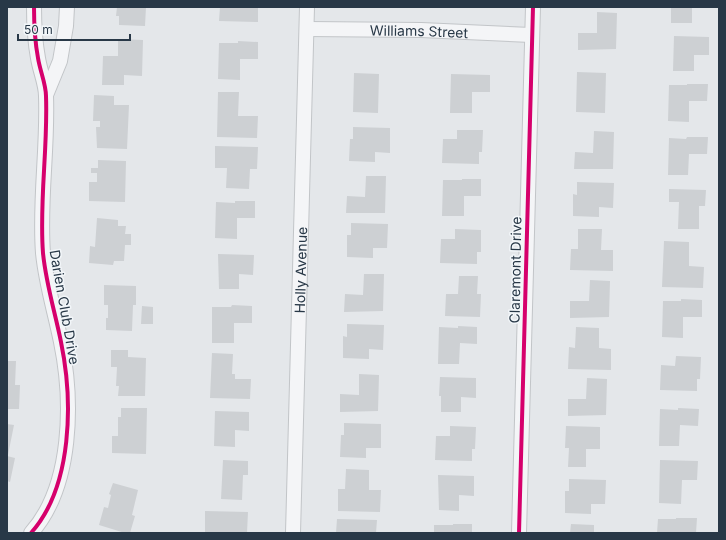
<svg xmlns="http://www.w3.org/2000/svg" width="726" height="540" viewBox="0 0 726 540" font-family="Inter,sans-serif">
  <rect width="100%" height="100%" fill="#e4e7ea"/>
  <path fill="#cdd0d3" d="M117 7H146L145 26 119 25V16H116Z
    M220 7H258V22L219 21Z
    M671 7H692V23H671Z
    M597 12 617 13 616 49 578 50V33H597Z
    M674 36 709 37V55H694V71H673Z
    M118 39 143 40 142 76 124 75V85H102L103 56H118Z
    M238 41 258 42V59H240V80L218 79 219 43H238Z
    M577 72 606 73 605 113 576 112Z
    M354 73 379 74 378 113 353 112Z
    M451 74 490 75V92H472V113H450Z
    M687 84H708L707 101H689V122L668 121 669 85H687Z
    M218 92H239L238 116H258L257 138 217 137Z
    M94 95 114 96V105H129L127 149 97 148 96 127H100V121H93Z
    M353 127 390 128V153L375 152V162L349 161 350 139H353Z
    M457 130H483L482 152H479V164L442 163 443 139H457Z
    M594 131 614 132 613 169H574L575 152 593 153Z
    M687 137H708L707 154H689L688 175H668L669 138 686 139Z
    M215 146 258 147 257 169H250L249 189 226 188 227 168H215Z
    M98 160 126 161 125 202 89 201V182H97V173H91V168H98Z
    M366 176H386L385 213H346L347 196 365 197Z
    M462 179H481V196H464V216H442L443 180H462Z
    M577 182 614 183 613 208 599 207V217L573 216V194L577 195Z
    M669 189 706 190 705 206H699V229H678L679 202H669Z
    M235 201H255V218H237V239L215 238 216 202 235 203Z
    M97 218 118 220V226H126L125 234H131V245H125L124 261H114L113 265 89 263 90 246 95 247Z
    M351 223 388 224 387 248H373V258L347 257V235H351Z
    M455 229 481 230V252H477V264L440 263 441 239H455Z
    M578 229H602L601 250H613V271L570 270 571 249H578Z
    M664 241 689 242V266L704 267 703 288 662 287Z
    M218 254 254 255 253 275 239 274V289H219Z
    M364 274H384L383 311 344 312 345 294 363 295Z
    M459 276H478L477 294H481L480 317 445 316 446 294H458Z
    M590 280 610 281 609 317 570 318V301H589Z
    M104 285 136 286V305H133L132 331 106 330V318H108V305H104Z
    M681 299 702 300V317H683V338L662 337 663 301H681Z
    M232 305 252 306V323H234V343H212V307H231Z
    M142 306 153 307V324H141Z
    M347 324 384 325 383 350 369 349V359L343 358V336L347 337Z
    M458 326 477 327V344L460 343 459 364H438L439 327 458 328Z
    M576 327 599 328V348L611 349V370L568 369 569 347 575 348Z
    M111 350H128V357L146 358 145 396H118L119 386H116L117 367H111Z
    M212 353 233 354 232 374H235V379H251L250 399 210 398Z
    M676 356 701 357 700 379H697V391L660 390 661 365 675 366Z
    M7 361H16L15 385H20L19 409H7Z
    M359 374 379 375 378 411 340 412V394L359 395Z
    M440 377 476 378V398L461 397V412H441V396H439Z
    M587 378 607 379 606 415 568 416V399H586Z
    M121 408H147L146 454 112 453V436H118V417H121Z
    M678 408 699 409 698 426 680 425 679 446H659L660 409 678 410Z
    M215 411 249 412V431L235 430V447L214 446Z
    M344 423 381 424V448H366V458L340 457 341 435H344Z
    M7 424 14 425 8 455H7Z
    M450 426 476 427 475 449H472V461L435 460 436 436H450Z
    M566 426 600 427V449H586V467H568L569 448H565Z
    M7 456 15 458 10 482 7 481Z
    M223 460 248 461V475H243L242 500 221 499Z
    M660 460 698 461 697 480H682L681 504 659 503Z
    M346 469 369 470V490H381L380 512 338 511V489H345Z
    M438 475 474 476V496L459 495V511L439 510Z
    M569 479 606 480 605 504H591V514L565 513V491H569Z
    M113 483 138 490 132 515 135 516 130 533H125L99 525 104 507 108 508 111 495 109 494Z
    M205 511 248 512 247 533 205 532Z
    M676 518H697L696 533H657L658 519H676Z
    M337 519 377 520 376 533H336Z
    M453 524H472V533H434V525H453Z
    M571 524 594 525V533H570Z"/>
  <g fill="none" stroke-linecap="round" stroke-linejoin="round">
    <defs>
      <g id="street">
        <path id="s1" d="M307 29 421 30 531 35"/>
        <path d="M46 95 60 61 66 26 67 7"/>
        <path d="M31 533C73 486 73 400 61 342 55 312 46 284 43 253 39 201 48 149 46 96 46 84 40 71 38 58 35 42 34 23 34 7"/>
        <path id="s2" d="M293 533 307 7"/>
        <path d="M519 533 533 7"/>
      </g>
    </defs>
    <use href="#street" stroke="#c2c5c8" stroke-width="16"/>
    <use href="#street" stroke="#f4f5f7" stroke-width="14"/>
    <defs>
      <path id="cycleway" d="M31 533C73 486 73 400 61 342 55 312 46 284 43 253 39 201 48 149 46 96 46 84 40 71 38 58 35 42 34 23 34 7
        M519 533 533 7"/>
    </defs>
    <use href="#cycleway" stroke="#f2f6f9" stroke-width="6"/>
    <use href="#cycleway" stroke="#d6006c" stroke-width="4"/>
  </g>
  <g text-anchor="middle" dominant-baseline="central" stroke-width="3" stroke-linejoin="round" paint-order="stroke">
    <g font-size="14" fill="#283847" stroke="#f2f6f9">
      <text stroke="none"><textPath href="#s1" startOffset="112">Williams Street</textPath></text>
      <text stroke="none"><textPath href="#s2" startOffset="263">Holly Avenue</textPath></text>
      <text transform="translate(515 270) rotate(-89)">Claremont Drive</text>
      <text transform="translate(65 307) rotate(80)">Darien Club Drive</text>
    </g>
  </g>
  <rect width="726" height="540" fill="none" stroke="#283847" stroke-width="16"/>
  <path d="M18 34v6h112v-6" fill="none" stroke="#283847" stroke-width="2"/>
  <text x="24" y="34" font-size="12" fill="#283847" stroke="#f2f6f9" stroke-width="3" paint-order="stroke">50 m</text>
</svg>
